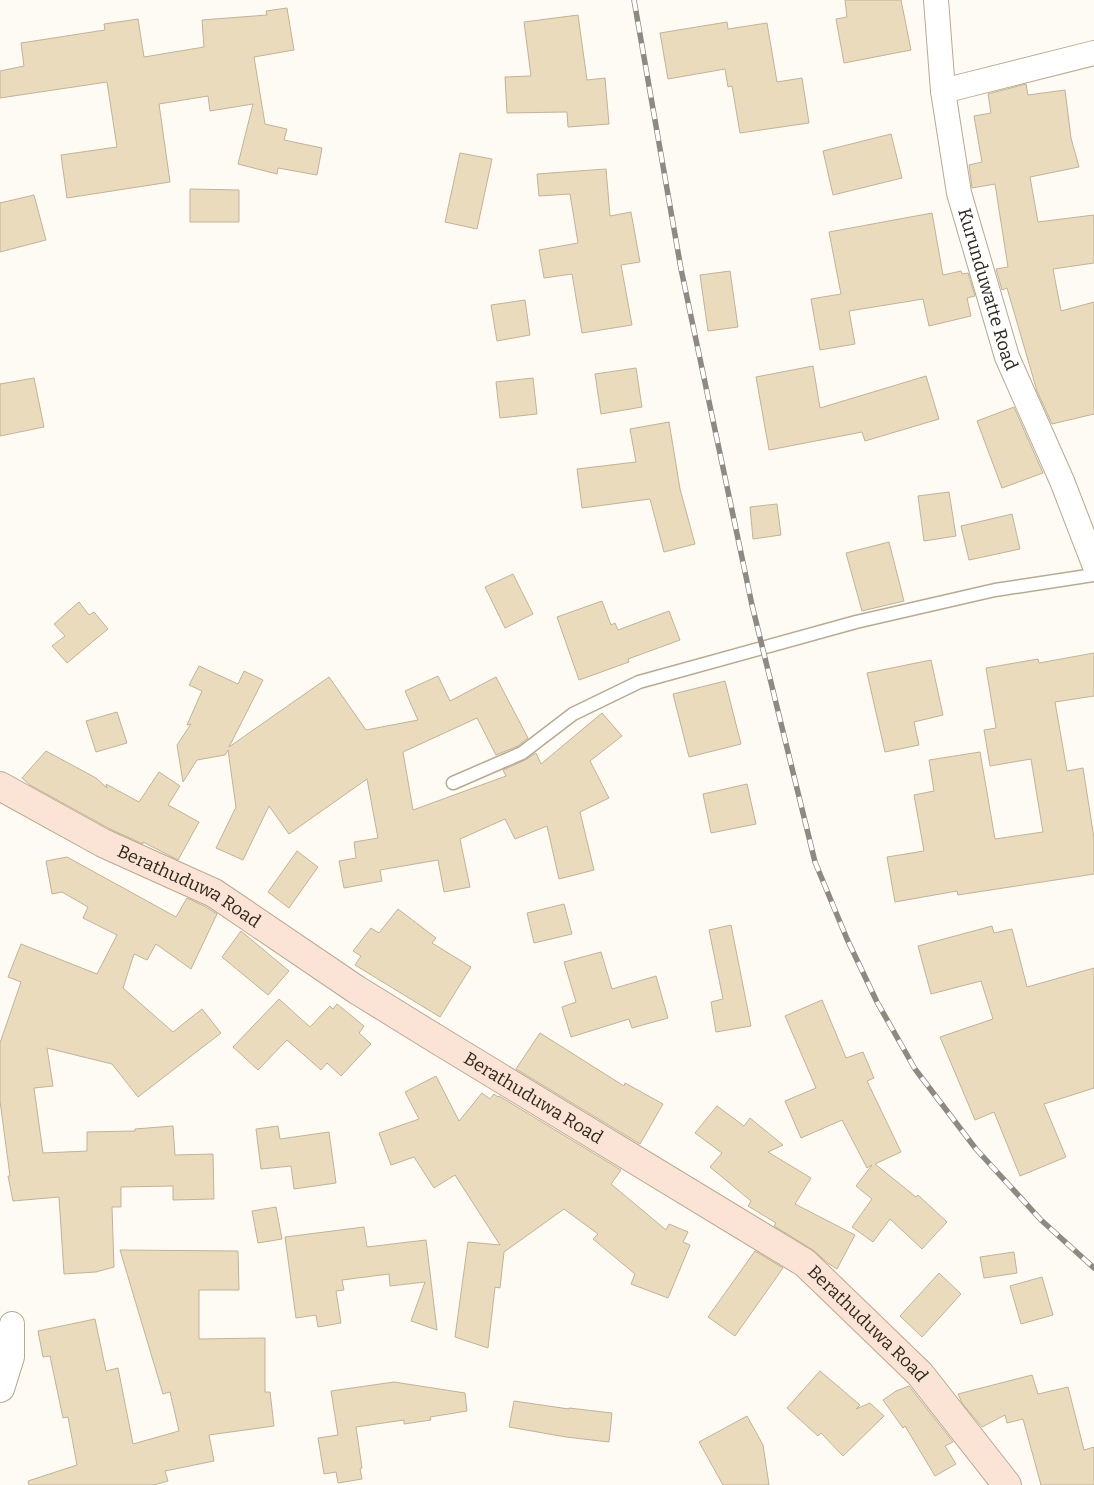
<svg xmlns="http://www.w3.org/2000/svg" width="1094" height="1485" viewBox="0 0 1094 1485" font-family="Bitter,serif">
  <rect width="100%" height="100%" fill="#fefbf5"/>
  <path fill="#ebdbbd" stroke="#c2b396" d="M845 0H901L911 50 844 63 836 19 847 17Z
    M287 8 294 50 254 57 265 124 287 129 284 140 322 148 317 175 278 168 277 174 238 164 253 104 210 111 208 96 159 104 170 182 67 198 61 155 117 147 107 82 0 98V71L24 66 21 43 105 30 104 24 138 19 144 57 204 47 202 20 267 15 266 11Z
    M578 15 587 80 605 78 609 124 568 127 567 112 507 113 505 77 531 76 524 22Z
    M727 22 728 29 767 23 777 82 802 78 809 123 740 133 732 86 728 87 725 69 668 79 660 33Z
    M1026 84 1028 95 1065 90 1071 138 1079 167 1030 177 1038 222 1094 215V263L1053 269 1061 311 1094 302V414L1052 424 1037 391 1007 288 1002 290 996 269 1008 267 995 184 972 188 969 165 982 162 974 116 991 113 988 94Z
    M891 134 902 178 833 195 823 151Z
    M460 153 492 159 477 229 445 222Z
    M606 169 610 216 631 212 640 262 621 265 632 325 582 333 572 274 544 278 539 250 578 243 570 194 539 196 537 174Z
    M190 189 239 190V222H190Z
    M34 195 46 240 0 252V203Z
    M932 213 943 275 961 271 962 274 968 273 975 296 967 298 971 316 929 326 923 299 849 311 855 344 820 350 811 299 841 294 829 232Z
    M730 271 738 327 708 331 700 275Z
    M525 300 530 335 497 341 491 305Z
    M813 366 820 408 926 376 939 419 865 441 862 432 769 450 756 377Z
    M636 368 642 407 601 414 595 374Z
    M34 378 44 427 0 436V384Z
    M533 378 537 414 500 418 496 382Z
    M1014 407 1043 473 1002 488 977 421Z
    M669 422 680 489 695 544 664 552 650 499 582 508 577 469 636 462 630 429Z
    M949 492 956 536 924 541 918 496Z
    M777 504 781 535 753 539 750 507Z
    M1012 514 1020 549 969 560 961 526Z
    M889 542 904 601 862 611 846 553Z
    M513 574 533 614 505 628 485 587Z
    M602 601 611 625 615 623 618 630 669 611 680 640 628 659 629 662 579 680 557 617Z
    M79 602 89 615 94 612 108 629 67 663 52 646 65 636 54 624Z
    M1094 653V696L1055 702 1067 771 1083 768 1094 838V874L958 895 957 891 895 902 887 857 924 851 914 795 934 791 929 760 980 752 995 839 1043 832 1031 759 990 766 984 730 996 728 986 668 1038 659 1039 663Z
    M931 660 943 715 914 722 919 745 885 752 867 673Z
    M199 666 238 684 244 671 263 680 229 747 329 677 366 730 418 720 405 691 438 676 450 701 496 677 528 738 518 746 496 755 477 718 403 752 413 810 506 776 503 770 525 760 536 753 541 764 602 713 622 736 590 761 609 798 580 812 594 870 559 879 547 826 515 839 505 819 460 839 470 887 444 892 438 860 380 870 382 881 344 888 339 861 356 858 354 842 378 838 367 779 289 834 269 806 243 860 216 848 236 807 228 750 225 755 197 760 183 782 177 745 191 724 187 725 202 691 189 685Z
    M725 681 741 744 689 757 673 694Z
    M117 712 127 743 96 752 86 721Z
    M46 751 96 778 107 788 106 784 139 802 159 772 180 786 168 805 199 822 178 860 143 842V844L110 829 30 785 22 778Z
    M747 784 756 824 711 833 703 794Z
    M297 851 318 867 289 908 268 892Z
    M67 857 176 917 187 898 206 907 217 914 191 969 156 944 147 960 134 954 123 988 173 1032 202 1009 221 1033 138 1097 112 1064 47 1048 53 1086 34 1088 43 1153 87 1151V1132L135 1131V1129L173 1126 175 1155 213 1154 214 1199 173 1200V1186L121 1187V1207H112L114 1267 96 1272 64 1274 59 1197 13 1201 8 1176H10L0 1101V1043L21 982 8 977 21 944 97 974 117 935 83 918 88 907 62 892 52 894 46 861Z
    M564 904 572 934 534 943 527 913Z
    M398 909 436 938 432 943 471 967 440 1017 355 965 361 956 353 951 371 928 379 933Z
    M731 925 751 1026 716 1032 711 1002 723 999 709 930Z
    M992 926 994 933 1012 929 1027 987 1094 968V1088L1044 1104 1066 1157 1020 1176 994 1112 975 1120 940 1037 993 1019 981 981 931 994 918 946Z
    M241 931 289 971 268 995 222 957Z
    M601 952 612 989 656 976 668 1018 632 1028 629 1019 571 1037 562 1007 576 1002 564 962Z
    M279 999 310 1027 330 1006 333 1009 337 1004 364 1026 359 1033 371 1044 341 1076 327 1063 321 1070 287 1040 258 1070 233 1047Z
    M822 1000 846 1058 863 1052 874 1078 867 1081 901 1152 875 1164 916 1197 918 1195 947 1222 922 1249 890 1219 873 1242 852 1227 872 1199 856 1186 872 1165 867 1168 842 1120 801 1138 785 1101 816 1088 785 1016Z
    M540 1033 624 1086 625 1083 663 1104 640 1144 516 1069Z
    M436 1076 459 1121 482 1093 490 1099 494 1094 498 1097 499 1096 621 1170 611 1184 666 1230 669 1224 688 1232 683 1242 690 1245 668 1298 631 1284 635 1274 593 1239 598 1234 564 1209 504 1252 500 1288 495 1287 488 1348 455 1337 468 1242 500 1245 455 1175 434 1188 414 1157 391 1165 379 1133 419 1119 405 1092Z
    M717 1106 744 1126 750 1118 783 1145 768 1152 811 1178 795 1204 855 1235 837 1269 829 1264 813 1250 774 1226 776 1223 748 1206 751 1201 710 1167 722 1153 695 1133Z
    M278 1126 280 1139 329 1132 336 1183 294 1189 291 1166 261 1169 256 1129Z
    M276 1207 282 1239 258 1243 252 1211Z
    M364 1227 367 1247 426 1240 437 1330 411 1321 425 1282 390 1286 389 1274 342 1280 344 1290 336 1291 341 1323 318 1327 316 1315 296 1318 285 1237Z
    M120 1250 238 1251 239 1290H199V1339L265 1338V1392H270L274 1426 209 1435 214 1461 165 1471 168 1481 154 1485H29L28 1481 77 1465 68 1417 63 1418 50 1356 43 1357 38 1331 95 1319 106 1371 118 1368 133 1444 179 1431 170 1392 163 1394Z
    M755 1251 783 1268 735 1336 708 1317Z
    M1014 1252 1017 1273 984 1278 980 1257Z
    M939 1273 961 1294 922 1337 900 1316Z
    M1042 1277 1053 1315 1021 1324 1010 1286Z
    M820 1371 860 1405 856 1409 870 1403 884 1416 843 1456 821 1433 818 1436 787 1408Z
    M1032 1375 1038 1394 1068 1387 1084 1450 1094 1447V1485H1041L1023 1419 1007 1423 1005 1415 982 1427 962 1403 958 1394Z
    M394 1382 465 1393 467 1411 430 1417 431 1420 404 1424V1420L356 1427 362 1468 360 1469 362 1479 338 1483 336 1472 324 1474 318 1438 338 1435 331 1391Z
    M909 1386 953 1442 945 1446 956 1464 935 1476 905 1426 903 1428 883 1400 896 1391Z
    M514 1401 569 1409V1408L612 1413 609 1442 566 1437 509 1427Z
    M747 1416 763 1445 769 1485H723L699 1442Z"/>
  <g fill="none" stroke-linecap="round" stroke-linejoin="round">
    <defs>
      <path id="lane" d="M453 783 522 753 573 714 639 682 856 622 995 590 1094 575"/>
      <g id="street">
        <path id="s1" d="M936 0 943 91 959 193 1007 357 1062 481 1094 564"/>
        <path d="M943 91 1094 53"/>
        <path d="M0 1390 2 1389 12 1357V1324"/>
      </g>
      <g id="secondary">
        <path id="s2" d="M0 786 103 843 214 893 357 990 438 1040 805 1263 920 1374 1007 1485"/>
      </g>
    </defs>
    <use href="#lane" stroke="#b9aa8e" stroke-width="15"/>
    <use href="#street" stroke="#b9aa8e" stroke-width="26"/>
    <use href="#secondary" stroke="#b9aa8e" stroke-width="30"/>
    <use href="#lane" stroke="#fff" stroke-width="12"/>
    <use href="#street" stroke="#fff" stroke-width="24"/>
    <use href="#secondary" stroke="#fbe4d5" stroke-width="28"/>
    <defs>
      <path id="rail" d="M634 0 681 269 752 605 815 862 847 939 877 1002 915 1069 976 1149 1041 1220 1094 1268"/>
    </defs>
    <use href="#rail" stroke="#8e8a81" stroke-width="5.5"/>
    <use href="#rail" stroke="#fff" stroke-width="4" stroke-dasharray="11" stroke-linecap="butt"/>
  </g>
  <g text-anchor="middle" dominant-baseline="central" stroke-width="4.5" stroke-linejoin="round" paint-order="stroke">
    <g font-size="18" fill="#2e281d" stroke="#fff">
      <text stroke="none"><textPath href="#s1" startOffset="295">Kurunduwatte Road</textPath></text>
      <text stroke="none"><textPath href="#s2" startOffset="214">Berathuduwa Road</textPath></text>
      <text stroke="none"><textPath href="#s2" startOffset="619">Berathuduwa Road</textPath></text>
      <text stroke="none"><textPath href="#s2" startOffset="1024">Berathuduwa Road</textPath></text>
    </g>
  </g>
</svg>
